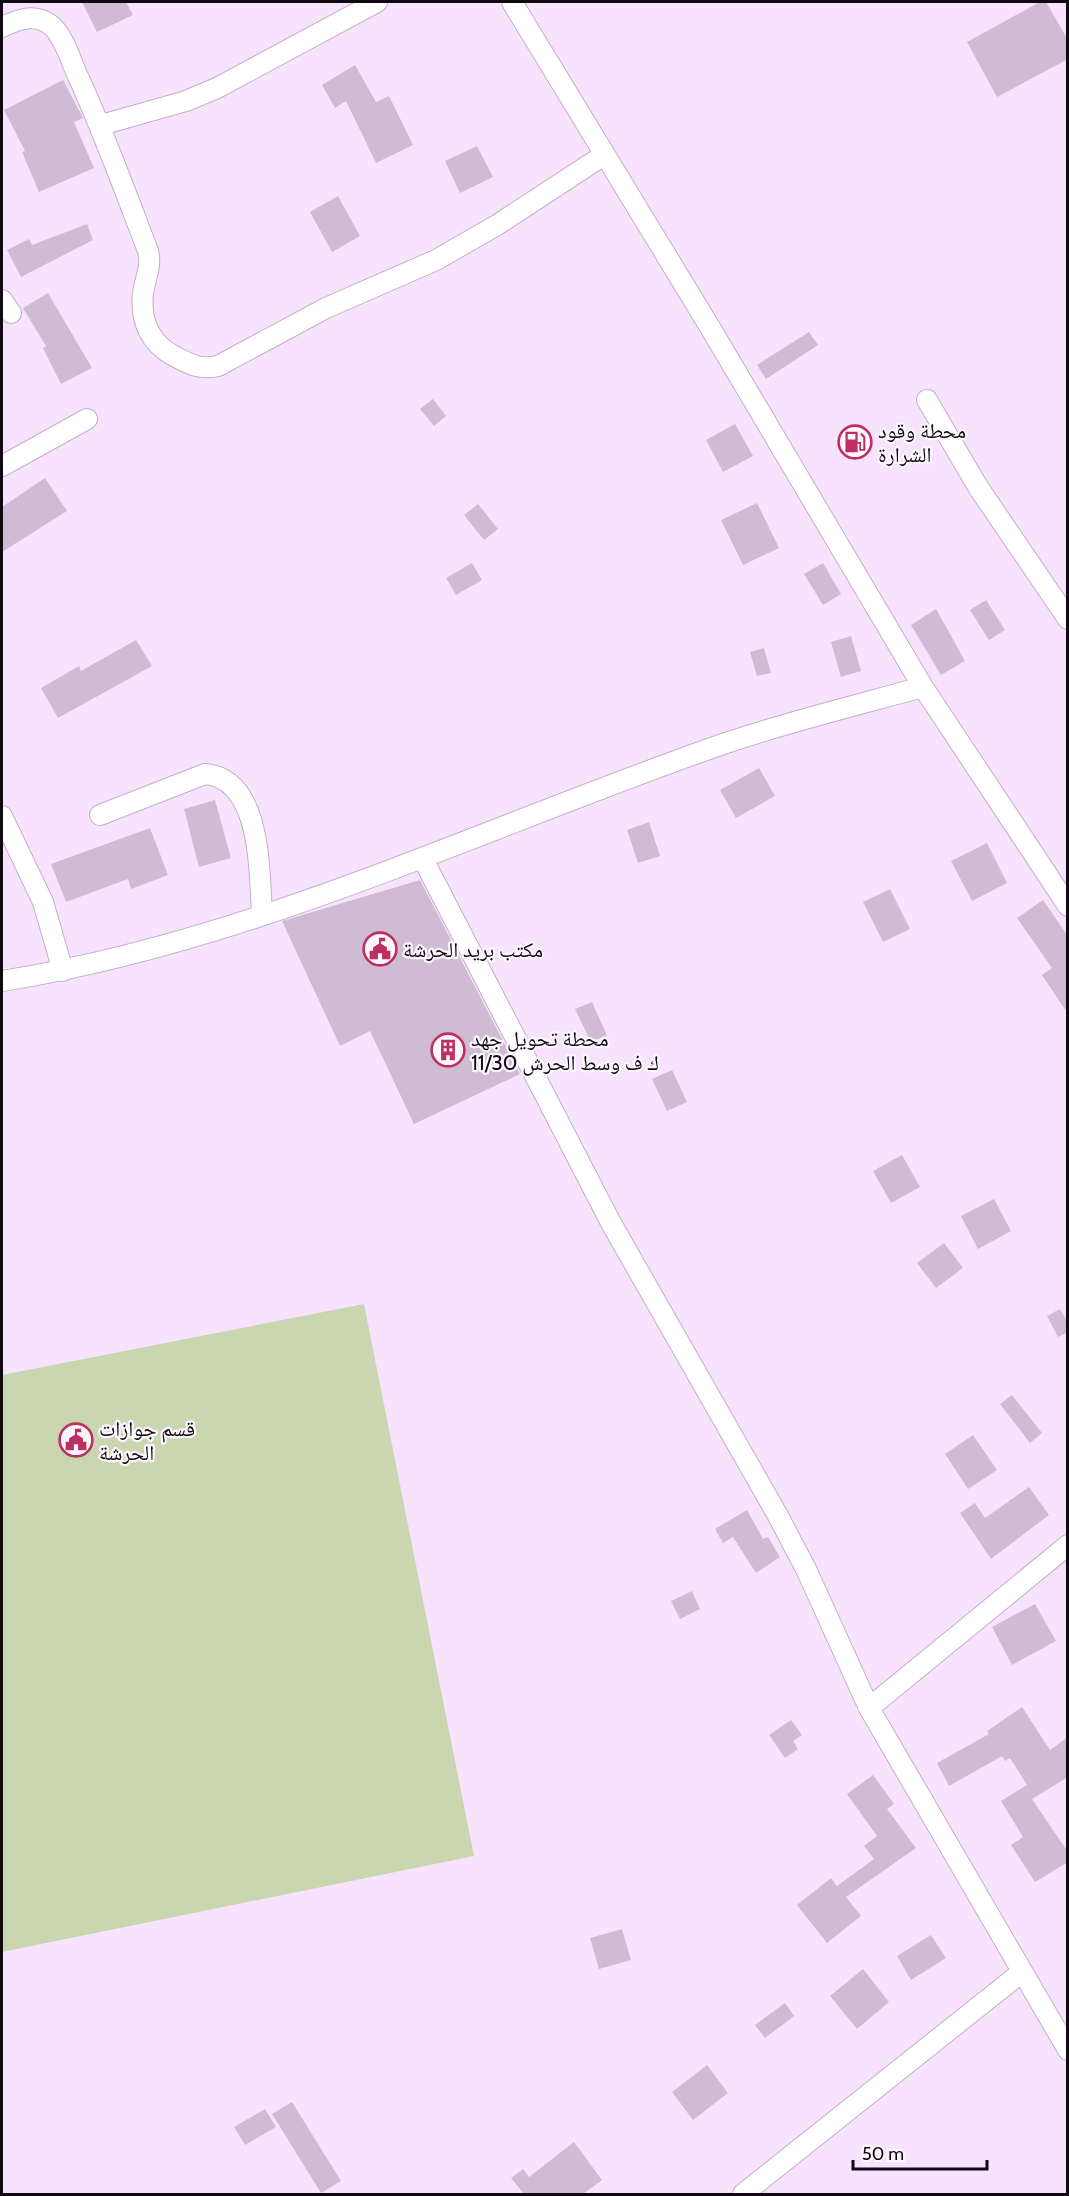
<svg xmlns="http://www.w3.org/2000/svg" width="1069" height="2196" viewBox="0 0 1069 2196" font-family="Cabin,'Noto Naskh Arabic',sans-serif">
  <rect width="100%" height="100%" fill="#f8e3fe"/>
  <path fill="#cad6b0" d="M364 1304 474 1856 2 1952V1375Z"/>
  <path fill="#d0bbd5" d="M82 2H126L133 15 97 32Z
    M1040 2H1046L1068 40V59L997 97 967 42Z
    M355 65 376 102 389 96 413 145 376 163 346 101 335 108 322 85Z
    M63 80 83 118 74 122 94 168 39 192 22 152 25 151 4 110Z
    M477 146 493 177 460 193 445 161Z
    M338 196 360 236 332 252 310 212Z
    M87 224 93 240 21 277 7 250 29 239 32 245Z
    M48 293 92 368 61 384 43 348 46 346 23 308Z
    M809 332 818 345 766 379 757 365Z
    M433 399 446 416 434 426 420 409Z
    M735 424 753 456 723 472 706 440Z
    M45 478 67 511 2 552V507Z
    M757 503 779 548 743 565 721 520Z
    M478 504 498 529 484 540 464 515Z
    M472 563 482 580 456 595 446 578Z
    M823 563 841 594 823 605 804 574Z
    M986 600 1005 630 989 640 970 610Z
    M936 609 965 661 941 675 911 625Z
    M851 636 861 671 841 677 831 642Z
    M136 640 152 666 58 718 41 688 79 666 81 671Z
    M764 648 771 673 757 676 750 652Z
    M759 768 775 796 736 818 720 790Z
    M215 800 231 858 199 867 184 809Z
    M649 822 660 856 638 863 627 830Z
    M150 828 168 875 131 889 128 879 66 902 51 864Z
    M987 843 1007 883 972 901 951 861Z
    M420 880 520 1074 414 1124 370 1031 340 1046 282 921Z
    M890 889 910 929 883 942 863 902Z
    M1043 900 1068 936V1014L1042 975 1052 968 1017 918Z
    M592 1002 607 1035 591 1042 575 1009Z
    M672 1070 687 1102 667 1111 652 1079Z
    M902 1155 920 1187 891 1203 873 1171Z
    M994 1199 1011 1231 978 1249 961 1216Z
    M944 1243 963 1268 936 1288 917 1263Z
    M1060 1309 1068 1323V1332L1058 1337 1047 1316Z
    M1012 1395 1042 1433 1030 1443 1000 1404Z
    M973 1435 997 1470 968 1489 945 1454Z
    M1029 1487 1049 1515 991 1559 960 1513 975 1503 985 1518Z
    M747 1510 763 1539 768 1537 780 1557 756 1573 733 1537 723 1543 715 1529Z
    M692 1591 700 1609 680 1619 671 1601Z
    M1035 1604 1056 1641 1012 1665 992 1627Z
    M1022 1707 1050 1750 1068 1737V1777L1032 1799 1068 1852V1862L1035 1882 1011 1845 1023 1837 1001 1801 1027 1785 1010 1758 1005 1761 1002 1756 949 1786 937 1763 989 1734 987 1731Z
    M791 1720 802 1735 793 1741 798 1749 785 1758 769 1735Z
    M873 1775 894 1804 887 1809 916 1848 846 1897 861 1916 827 1943 797 1905 831 1878 837 1886 874 1859 864 1846 877 1836 847 1794Z
    M622 1929 631 1960 599 1969 590 1938Z
    M931 1935 946 1958 911 1980 897 1956Z
    M863 1969 889 2002 857 2029 830 1996Z
    M785 2003 794 2016 765 2038 755 2025Z
    M707 2065 728 2093 693 2120 672 2092Z
    M292 2102 341 2181 321 2193 272 2114Z
    M265 2109 276 2127 245 2145 234 2127Z
    M574 2142 602 2180 583 2194H524L511 2178 523 2169 529 2177Z"/>
  <g fill="none" stroke-linecap="round" stroke-linejoin="round">
    <defs>
      <path id="minor" d="M512 2 711 329 923 687 1068 906
        M2 27C19 19 37 12 53 27 64 38 70 58 76 72 103 130 125 191 148 251 152 266 145 279 143 293 140 321 150 343 174 356 191 365 200 370 218 366L326 308 436 260 497 225 604 155
        M101 125 186 101 217 88 377 2
        M2 300 11 313
        M927 400 978 487 1068 619
        M2 466 87 419
        M100 815 205 774C262 779 259 871 262 914
        M2 816 43 902 63 971
        M423 859 611 1223 777 1514 806 1569 869 1708 1068 2050
        M2 981C254 941 486 826 726 743 791 721 857 705 923 687
        M869 1708 1068 1545
        M743 2194 1022 1972"/>
    </defs>
    <use href="#minor" stroke="#c3aec8" stroke-width="22"/>
    <use href="#minor" stroke="#fff" stroke-width="20"/>
  </g>
  <defs>
    <symbol id="fuel-ring" viewBox="-11 -11 22 22"><circle r="9.5" fill="#fbf7fc" stroke="#bd2f61" stroke-width="1.5"/><path d="M-5.5-6h7V0h2V4h1.3V-2.5L3-4.5l.8-.8L6-3V5H2.5V1h-1V6h-7ZM-4.2-4.7v3.2H.2V-4.7Z" fill="#bd2f61"/></symbol>
    <symbol id="civic-ring" viewBox="-11 -11 22 22"><circle r="9.5" fill="#fbf7fc" stroke="#bd2f61" stroke-width="1.5"/><path d="M-.6-6.5H3V-4.5H.6V-3L4-1V1h2V6H-6V1h2V-1L-.6-3ZM-1.2 2.5V6h2.4V2.5Z" fill="#bd2f61"/></symbol>
    <symbol id="building-ring" viewBox="-11 -11 22 22"><circle r="9.5" fill="#fbf7fc" stroke="#bd2f61" stroke-width="1.5"/><path d="M-4-6H4V6H1V3H-1V6H-4ZM-2.5-4.3h1.7v1.8h-1.7ZM.8-4.3h1.7v1.8H.8ZM-2.5-1h1.7V.8h-1.7ZM.8-1h1.7V.8H.8Z" fill="#bd2f61"/></symbol>
  </defs>
  <g fill-rule="evenodd">
    <use href="#fuel-ring" x="836" y="423" width="38" height="38"/>
    <use href="#civic-ring" x="361" y="930" width="38" height="38"/>
    <use href="#building-ring" x="429" y="1031" width="38" height="38"/>
    <use href="#civic-ring" x="57" y="1421" width="38" height="38"/>
  </g>
  <g text-anchor="middle" dominant-baseline="central" stroke-width="4.5" stroke-linejoin="round" paint-order="stroke">
    <g font-size="21" fill="#100912" stroke="#fbf7fc" text-anchor="start">
      <text x="878" y="430">محطة وقود<tspan x="878" dy="24">الشرارة</tspan></text>
      <text x="403" y="949">مكتب بريد الحرشة</text>
      <text x="471" y="1038">محطة تحويل جهد<tspan x="471" dy="24">11/30 ك ف وسط الحرش</tspan></text>
      <text x="99" y="1428">قسم جوازات<tspan x="99" dy="24">الحرشة</tspan></text>
    </g>
  </g>
  <rect width="1069" height="2196" fill="none" stroke="#100912" stroke-width="6"/>
  <path d="M853 2160v9h134v-9" fill="none" stroke="#100912" stroke-width="3"/>
  <text x="862" y="2160" font-size="18" fill="#100912" stroke="#fbf7fc" stroke-width="4.5" paint-order="stroke">50 m</text>
</svg>
